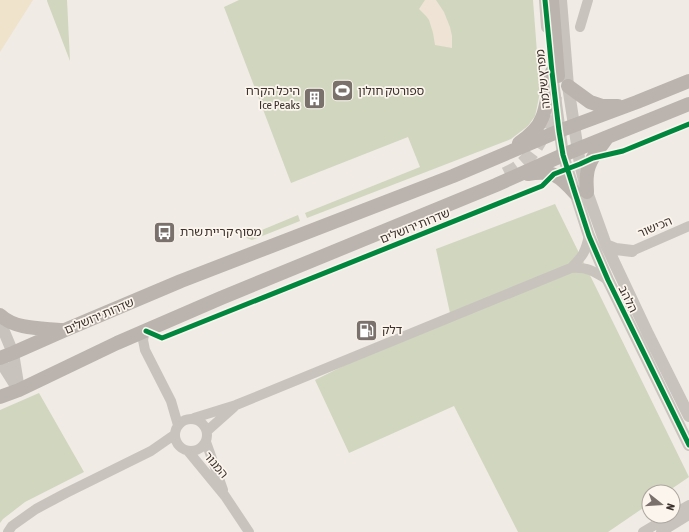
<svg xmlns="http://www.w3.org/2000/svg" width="689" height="532" viewBox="0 0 689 532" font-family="'Asap Condensed','Noto Sans Hebrew',sans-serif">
  <rect width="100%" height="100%" fill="#f0ebe5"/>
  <path fill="#d1d6bf" d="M47 0H67L70 61 47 1Z
    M239 0H533L540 92 536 112 535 116 528 126 511 139 307 218 305 213 420 167 408 137 291 183 224 7Z
    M555 204 689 477 667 492H649V504L608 532H518L454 406 349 453 315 380 450 313 436 249Z
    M298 215 300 221 252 240 249 239 245 237Z
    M39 393 84 472 25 502 3 519 0 523V410Z"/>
  <path fill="#efe3cc" d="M0 0H33L0 52Z"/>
  <path fill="#eee3d5" d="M425 0H436L444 12 450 27 452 36V48L435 45 433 33 429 20 426 16 419 9Z"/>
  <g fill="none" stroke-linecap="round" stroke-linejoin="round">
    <path stroke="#ccc6c0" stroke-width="14" stroke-dasharray="14 7" stroke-linecap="butt" d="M505 174C509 172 514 170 518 167 539 152 551 120 555 96"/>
    <path stroke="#c9c3be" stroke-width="10" d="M580 27 588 0
      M632 251 689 226
      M571 268C583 256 585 253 589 236
      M146 331 144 335 143 340 145 350 171 401 178 425
      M194 418 236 405 571 268C588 267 594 271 608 280
      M175 435a16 16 0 1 1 32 0a16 16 0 1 1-32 0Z
      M207 431 234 407
      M206 442 223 490
      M188 451 225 496 249 532
      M673 514 689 505
      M8 532 12 526 36 509 66 493 151 451 174 435
      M643 532 670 516
      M661 532 689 515"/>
    <path stroke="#c9c3be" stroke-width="12" d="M545 0 547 27
      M561 0 568 86 580 164 587 192 606 245 648 334 689 416
      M553 81 563 155 589 236 608 280 689 445
      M606 245 616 249 632 251
      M0 322 13 353 19 390
      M0 358 2 364 16 386"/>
    <path stroke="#bab3ae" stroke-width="14" d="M552 0 558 76
      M568 86 590 102 602 106H618
      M519 143C528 137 538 129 542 118 547 107 549 86 552 72
      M528 174C553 170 559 175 575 193
      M587 192C587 187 586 181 587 175 588 161 599 149 607 138
      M0 315C16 330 42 328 62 330
      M0 358 13 353 65 330 181 281 453 176 559 131 637 102 689 81
      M0 397 19 390 117 343 221 298 496 185 563 155 689 104"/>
    <defs>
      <path id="cycleway" d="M545 0 552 72 559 131 563 155 575 193 589 236 608 280 689 445
        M146 331 162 338 542 186 554 174 580 164 593 158 623 151 689 124"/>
    </defs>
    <use href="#cycleway" stroke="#fbf5ee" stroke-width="8"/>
    <use href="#cycleway" stroke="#00873e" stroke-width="5"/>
  </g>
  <defs>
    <symbol id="stadium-square" viewBox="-11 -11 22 22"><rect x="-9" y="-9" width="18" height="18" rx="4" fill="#7a716c" stroke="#fbf5ee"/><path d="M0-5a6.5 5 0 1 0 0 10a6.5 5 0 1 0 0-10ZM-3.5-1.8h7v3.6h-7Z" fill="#fff"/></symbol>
    <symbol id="building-square" viewBox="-11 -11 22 22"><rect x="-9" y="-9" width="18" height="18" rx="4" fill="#7a716c" stroke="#fbf5ee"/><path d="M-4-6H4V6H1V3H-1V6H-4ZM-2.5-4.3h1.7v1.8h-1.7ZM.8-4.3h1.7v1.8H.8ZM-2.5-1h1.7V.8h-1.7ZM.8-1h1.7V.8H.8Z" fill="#fff"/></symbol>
    <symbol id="bus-square" viewBox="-11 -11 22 22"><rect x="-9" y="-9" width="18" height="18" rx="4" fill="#7a716c" stroke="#fbf5ee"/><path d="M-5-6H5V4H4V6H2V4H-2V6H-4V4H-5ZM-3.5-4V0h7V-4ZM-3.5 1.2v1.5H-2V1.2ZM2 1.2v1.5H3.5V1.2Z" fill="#fff"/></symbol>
    <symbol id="fuel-square" viewBox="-11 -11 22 22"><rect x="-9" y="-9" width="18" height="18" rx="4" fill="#7a716c" stroke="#fbf5ee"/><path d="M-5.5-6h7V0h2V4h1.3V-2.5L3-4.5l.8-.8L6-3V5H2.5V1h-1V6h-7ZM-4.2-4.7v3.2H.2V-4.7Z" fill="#fff"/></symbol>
  </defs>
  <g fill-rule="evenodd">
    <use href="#stadium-square" x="330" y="78" width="25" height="25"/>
    <use href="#building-square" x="302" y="86" width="25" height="25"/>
    <use href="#bus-square" x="152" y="220" width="25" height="25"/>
    <use href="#fuel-square" x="354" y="318" width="25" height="25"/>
  </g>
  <g text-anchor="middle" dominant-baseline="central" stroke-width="3.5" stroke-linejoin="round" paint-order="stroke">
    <g font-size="12" fill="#3b302b" stroke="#fbf5ee">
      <text transform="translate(543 79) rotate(-96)">מפרץ שלמה</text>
      <text transform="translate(415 226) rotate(-22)">שדרות ירושלים</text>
      <text transform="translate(655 227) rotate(-23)">הכישור</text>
      <text transform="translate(628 299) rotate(64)">הלהב</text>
      <text transform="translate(99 316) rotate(-23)">שדרות ירושלים</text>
      <text transform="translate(216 465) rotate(50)">המנור</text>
    </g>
    <g font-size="12" fill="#3b302b" stroke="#fbf5ee" text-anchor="start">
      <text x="300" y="91" text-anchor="end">היכל הקרח<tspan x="300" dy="14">Ice Peaks</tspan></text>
      <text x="358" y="91">ספורטק חולון</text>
      <text x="180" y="232">מסוף קריית שרת</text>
      <text x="382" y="330">דלק</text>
    </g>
  </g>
  <g transform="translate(661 504) rotate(107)"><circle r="19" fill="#fbf5ee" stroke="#aea6a0"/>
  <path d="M0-3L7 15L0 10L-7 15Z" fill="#7a716c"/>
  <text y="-6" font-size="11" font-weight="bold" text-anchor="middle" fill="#3b302b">N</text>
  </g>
</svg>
